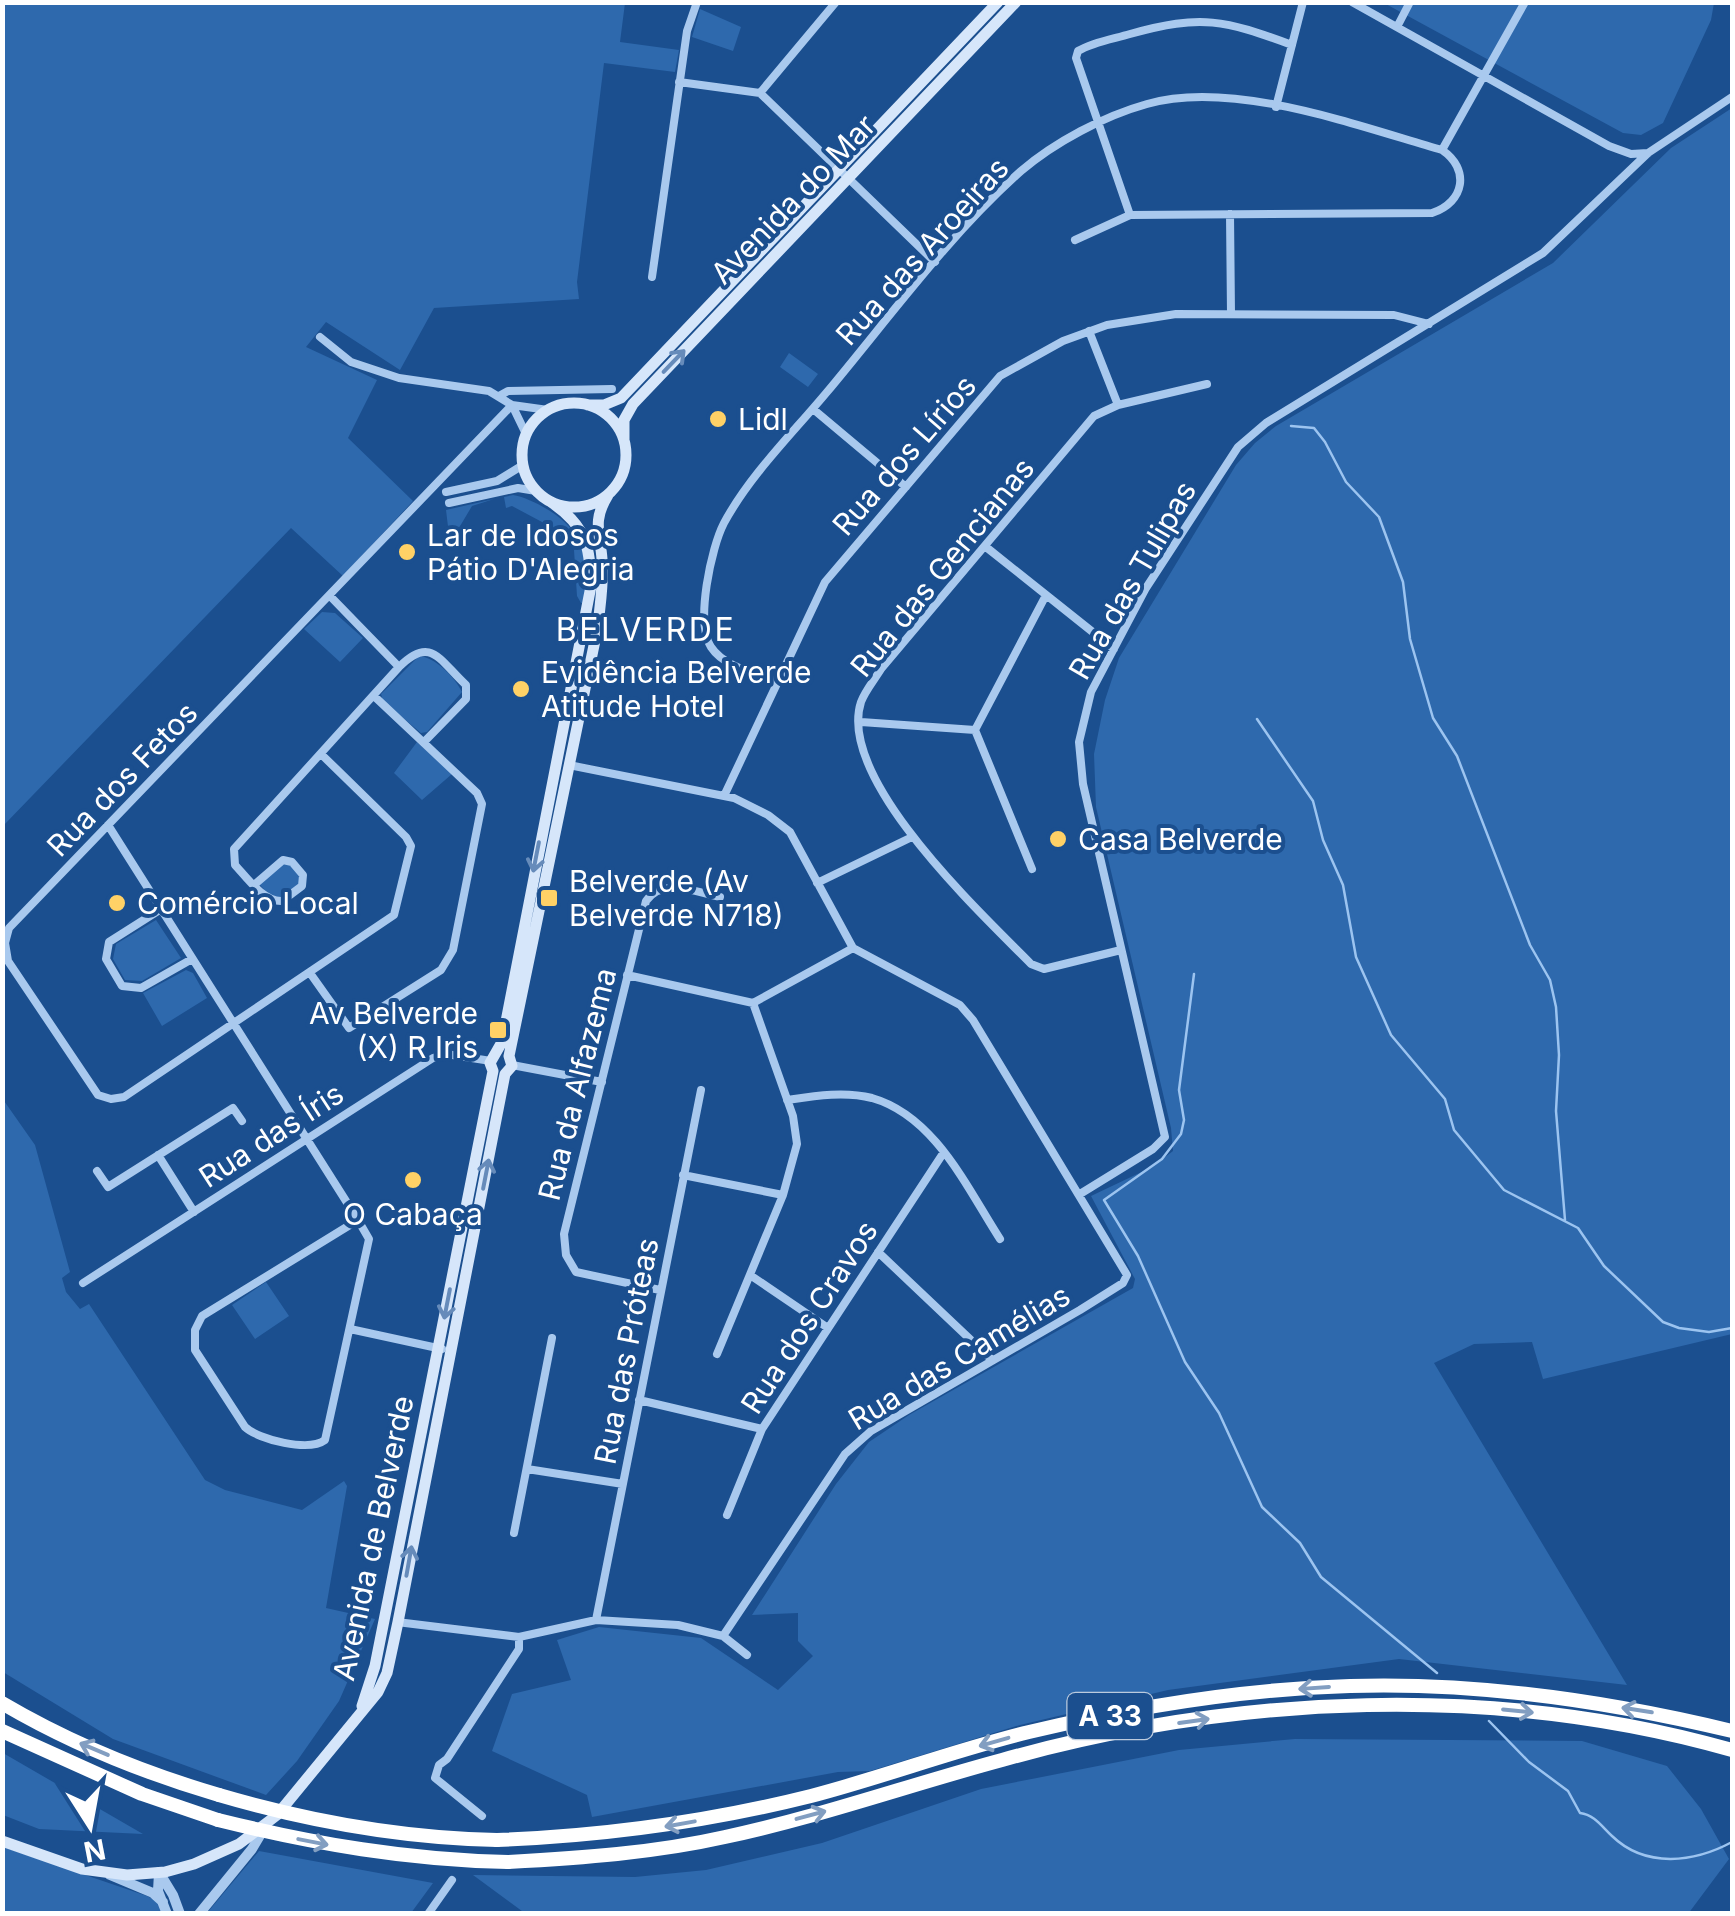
<svg xmlns="http://www.w3.org/2000/svg" width="1735" height="1916" viewBox="0 0 1735 1916" font-family="Inter,sans-serif">
  <rect width="100%" height="100%" fill="#1b4f8f"/>
  <path fill="#2e69ad" d="M3 3H625L620 42 679 50 675 72 604 63 577 282 579 299 434 308 400 370 326 322 306 347 377 380 348 438 413 501 343 576 291 528 3 826Z
    M1384 3H1714L1711 20 1663 123 1641 135 1623 133Z
    M700 9 741 27 733 51 692 37Z
    M1732 108V1334L1543 1379 1532 1342 1474 1344 1434 1363 1627 1685 1399 1659 1168 1690 1020 1725 870 1771 838 1772 592 1817 587 1795 492 1751 512 1694 571 1680 557 1640 599 1627 701 1638 778 1690 813 1656 798 1641V1613L752 1615 836 1484 869 1442 909 1415 1133 1288 1135 1279 1091 1196 1152 1167 1173 1151 1171 1128 1096 807 1094 754 1105 700 1119 658 1236 465 1255 443 1276 426 1553 263 1671 148Z
    M789 353 818 374 808 387 780 367Z
    M513 495C532 498 571 520 576 538L564 542 557 530 512 506 506 508 504 497Z
    M494 499 472 506 450 543 446 510Z
    M581 545C587 565 586 582 584 603H581L577 596 574 550Z
    M322 612 335 613 363 638 340 662 304 629Z
    M419 656C435 657 455 677 462 692L427 732 421 733 383 701 381 694Z
    M417 742 452 774 422 800 394 773Z
    M279 863 291 865 299 875 300 885 285 897 272 898 260 885Z
    M156 920 181 958 142 981 125 980 113 959 116 944Z
    M186 970 193 973 207 998 162 1026 143 993Z
    M2 1098 35 1145 70 1272 62 1278 66 1292 80 1309 89 1304 205 1480 225 1490 302 1510 344 1481 347 1486 326 1608 375 1619 339 1701 297 1761 266 1795 113 1739 3 1672Z
    M266 1282 289 1316 255 1339 232 1305Z
    M1295 1739 1582 1741 1667 1766 1701 1809 1729 1859 1688 1914H526L473 1875 635 1877 706 1870 822 1843 981 1789 1179 1750Z
    M3 1753 143 1834 39 1829 3 1815Z
    M3 1847 147 1896 157 1901 163 1914H3Z
    M259 1851 433 1883 411 1913H207Z"/>
  <g fill="none" stroke-linecap="round" stroke-linejoin="round">
    <path stroke="#9cc4f0" stroke-width="2.5" d="M1291 426 1314 428 1325 442 1346 482 1379 517 1403 582 1410 639 1433 718 1457 756 1530 945 1550 980 1556 1007 1559 1055 1556 1111 1565 1220
      M1257 719 1313 801 1323 840 1343 885 1356 957 1391 1035 1445 1099 1454 1130 1504 1190 1578 1228 1604 1266 1663 1322 1679 1328 1709 1332 1732 1328
      M1194 974 1179 1090 1184 1120 1181 1134 1162 1159 1104 1200 1138 1256 1185 1362 1219 1413 1262 1507 1300 1543 1321 1577 1437 1673
      M1489 1721 1529 1762 1568 1791 1580 1813C1595 1815 1602 1827 1612 1836 1646 1869 1695 1862 1732 1842"/>
    <path stroke="#a9c9ee" stroke-width="8" d="M1352 2 1609 146 1631 154 1648 153
      M1397 27 1410 2
      M679 82 760 93 935 262
      M760 93 836 2
      M1276 107 1303 2
      M1442 150 1525 2
      M1230 214 1231 314
      M1130 215 1076 58 1078 51C1093 42 1113 39 1130 34 1202 14 1224 20 1292 45
      M652 277 687 31 697 2
      M1089 331 1118 405
      M320 337 351 362 399 378 489 391 512 405 548 410
      M499 396 508 391 612 389
      M512 405 526 434
      M813 409 906 487
      M446 492 497 481 523 465
      M449 503 518 488 536 491
      M986 547 1114 649
      M330 596 399 667
      M776 681C755 673 724 667 711 647 695 623 711 548 724 523 750 475 792 434 827 392 889 318 948 236 1021 171 1055 142 1104 116 1147 104 1232 79 1358 126 1442 150 1470 169 1465 202 1432 213L1130 215 1075 240
      M861 722 975 730
      M321 754 406 837 411 846 394 915 124 1097 111 1099 98 1095 8 961 5 943 9 928 512 405
      M569 765 734 798 768 815 790 832 853 948 960 1005 973 1020 1127 1275 1123 1283 1080 1310 871 1431 845 1454 723 1636
      M724 796 825 582 1000 376 1063 341 1107 325 1176 314 1394 315 1429 324
      M108 825 358 1220 369 1239 325 1440C309 1452 259 1440 245 1427L195 1350V1330L202 1316 358 1220
      M1032 869 975 730 1045 597
      M817 883 912 837
      M254 885 283 860 292 862 303 875 302 886 282 901C264 902 247 878 235 865L234 849 399 667C431 635 439 660 466 685V699L424 742
      M161 909 109 942 106 959 122 986 141 988 192 959
      M1121 950 1044 969 1031 964C982 914 836 779 861 702 865 691 875 679 881 669L1094 416 1118 405 1207 384
      M310 973 349 1028 441 970 453 950 482 804 477 793 374 696
      M627 975 753 1003 853 948
      M512 1065 602 1082
      M787 1100C814 1096 844 1091 872 1098 935 1116 967 1188 1000 1239
      M158 1155 194 1212
      M97 1171 108 1187 233 1108 242 1121
      M683 1175 783 1195
      M1080 1194 1153 1149 1165 1137 1083 784 1079 742 1091 692 1146 588 1238 447 1266 423 1543 253 1648 153 1732 97
      M878 1252 992 1360
      M750 1275 828 1328
      M83 1283 433 1058 446 1054 491 1061
      M660 1290 576 1272 566 1255 564 1234 646 901C663 877 695 892 720 897
      M350 1329 442 1349
      M717 1354 783 1195 797 1144 793 1116 753 1003
      M639 1400 762 1429
      M527 1469 623 1484
      M727 1515 762 1429 944 1152
      M514 1533 552 1338
      M596 1620 701 1090
      M397 1622 519 1637 596 1620 678 1625 723 1636 747 1655
      M482 1816 435 1778 439 1765 447 1759 519 1649V1637
      M428 1914 452 1880"/>
    <path stroke="#a9c9ee" stroke-width="10" d="M159 1872 173 1895 180 1914
      M159 1873 158 1891 167 1914
      M110 1875 153 1893 163 1902
      M199 1914 252 1849 265 1827"/>
    <path stroke="#d6e6fa" stroke-width="11" d="M522 455a52 52 0 1 1 104 0a52 52 0 1 1-104 0Z
      M588 405H604L621 398 998 2
      M624 439V420L633 404 1016 2
      M362 1706 375 1666 493 1071 490 1063 502 1042 591 586C590 545 586 526 551 502
      M2 1841 82 1869 127 1875 165 1872 194 1864 239 1844 277 1815 378 1692 387 1673 398 1622 505 1074 512 1066 509 1056 598 626C600 604 604 582 602 559 600 532 592 521 608 495"/>
    <path stroke="#fff" stroke-width="14" d="M2 1703C70 1743 144 1773 219 1795
      M2 1731 142 1794 218 1820
      M497 1840C604 1836 707 1822 811 1796 884 1777 955 1750 1029 1732 1133 1707 1243 1689 1350 1686 1479 1682 1608 1701 1732 1731
      M508 1862C581 1858 654 1853 725 1837 819 1817 909 1785 1002 1760 1238 1694 1496 1683 1732 1750"/>
    <path stroke="#fff" stroke-width="14" d="M219 1795C311 1822 401 1838 497 1840
      M218 1820C315 1844 408 1860 508 1862"/>
  </g>
  <defs><path id="oneway-shaft" d="M-6 0H5M1.5-3L5.5 0L1.5 3" fill="none" stroke-width="1.6" stroke-linecap="round" stroke-linejoin="round" transform="scale(2.5)"/></defs>
  <g stroke="#668bba">
    <use href="#oneway-shaft" transform="translate(674 361) rotate(-46)"/>
    <use href="#oneway-shaft" transform="translate(536 857) rotate(101)"/>
    <use href="#oneway-shaft" transform="translate(486 1174) rotate(-79)"/>
    <use href="#oneway-shaft" transform="translate(447 1304) rotate(101)"/>
    <use href="#oneway-shaft" transform="translate(409 1561) rotate(-80)"/>
  </g>
  <g stroke="#829ec1">
    <use href="#oneway-shaft" transform="translate(1314 1688) rotate(176)"/>
    <use href="#oneway-shaft" transform="translate(1637 1710) rotate(-171)"/>
    <use href="#oneway-shaft" transform="translate(1518 1711) rotate(6)"/>
    <use href="#oneway-shaft" transform="translate(1194 1721) rotate(-8)"/>
    <use href="#oneway-shaft" transform="translate(994 1742) rotate(164)"/>
    <use href="#oneway-shaft" transform="translate(94 1749) rotate(-157)"/>
    <use href="#oneway-shaft" transform="translate(811 1815) rotate(-15)"/>
    <use href="#oneway-shaft" transform="translate(680 1824) rotate(170)"/>
    <use href="#oneway-shaft" transform="translate(313 1842) rotate(11)"/>
  </g>
  <g fill="#ffd166" stroke="#1b4f8f" stroke-width="4">
    <circle cx="718" cy="419" r="10"/>
    <circle cx="407" cy="552" r="10"/>
    <circle cx="521" cy="689" r="10"/>
    <circle cx="1058" cy="839" r="10"/>
    <rect x="539" y="888" width="20" height="20" rx="5"/>
    <circle cx="117" cy="903" r="10"/>
    <rect x="488" y="1020" width="20" height="20" rx="5"/>
    <circle cx="413" cy="1180" r="10"/>
  </g>
  <g text-anchor="middle" dominant-baseline="central" stroke-width="8" stroke-linejoin="round" paint-order="stroke">
    <rect fill="#1b4f8f" stroke="#bbcadd" stroke-width="2.5" x="1067.5" y="1693" width="85" height="46" rx="8"/>
    <g font-size="28" font-weight="bold" fill="#fff">
      <text x="1110" y="1716">A 33</text>
    </g>
    <g font-size="30" fill="#fff" stroke="#1b4f8f">
      <text transform="translate(793 199) rotate(-46)">Avenida do Mar</text>
      <text transform="translate(922 251) rotate(-48)">Rua das Aroeiras</text>
      <text transform="translate(904 455) rotate(-49)">Rua dos Lírios</text>
      <text transform="translate(942 567) rotate(-51)">Rua das Gencianas</text>
      <text transform="translate(1132 580) rotate(-60)">Rua das Tulipas</text>
      <text transform="translate(122 779) rotate(-46)">Rua dos Fetos</text>
      <text transform="translate(577 1084) rotate(-76)">Rua da Alfazema</text>
      <text transform="translate(271 1135) rotate(-33)">Rua das Íris</text>
      <text transform="translate(809 1317) rotate(-57)">Rua dos Cravos</text>
      <text transform="translate(626 1351) rotate(-79)">Rua das Próteas</text>
      <text transform="translate(959 1357) rotate(-31)">Rua das Camélias</text>
      <text transform="translate(373 1538) rotate(-78)">Avenida de Belverde</text>
    </g>
    <g font-size="30" fill="#fff" stroke="#1b4f8f" text-anchor="start">
      <text x="738" y="419">Lidl</text>
      <text x="427" y="535">Lar de Idosos<tspan x="427" dy="34">Pátio D'Alegria</tspan></text>
      <text x="541" y="672">Evidência Belverde<tspan x="541" dy="34">Atitude Hotel</tspan></text>
      <text x="1078" y="839">Casa Belverde</text>
      <text x="569" y="881">Belverde (Av<tspan x="569" dy="34">Belverde N718)</tspan></text>
      <text x="137" y="903">Comércio Local</text>
      <text x="478" y="1013" text-anchor="end">Av Belverde<tspan x="478" dy="34">(X) R Iris</tspan></text>
      <text x="413" y="1214" text-anchor="middle">O Cabaça</text>
    </g>
    <g font-size="32" letter-spacing="2.5" fill="#fff" stroke="#1b4f8f">
      <text x="646" y="629">BELVERDE</text>
    </g>
  </g>
  <rect width="1735" height="1916" fill="none" stroke="#ffffff" stroke-width="10"/>
  <g transform="translate(90 1826) rotate(169)" stroke="#1b4f8f" stroke-width="8" paint-order="stroke">
  <path d="M0-8L18 38L0 25L-18 38Z" fill="#ffffff"/>
  <text y="-15" font-size="28" font-weight="bold" text-anchor="middle" fill="#ffffff">N</text>
  </g>
</svg>
